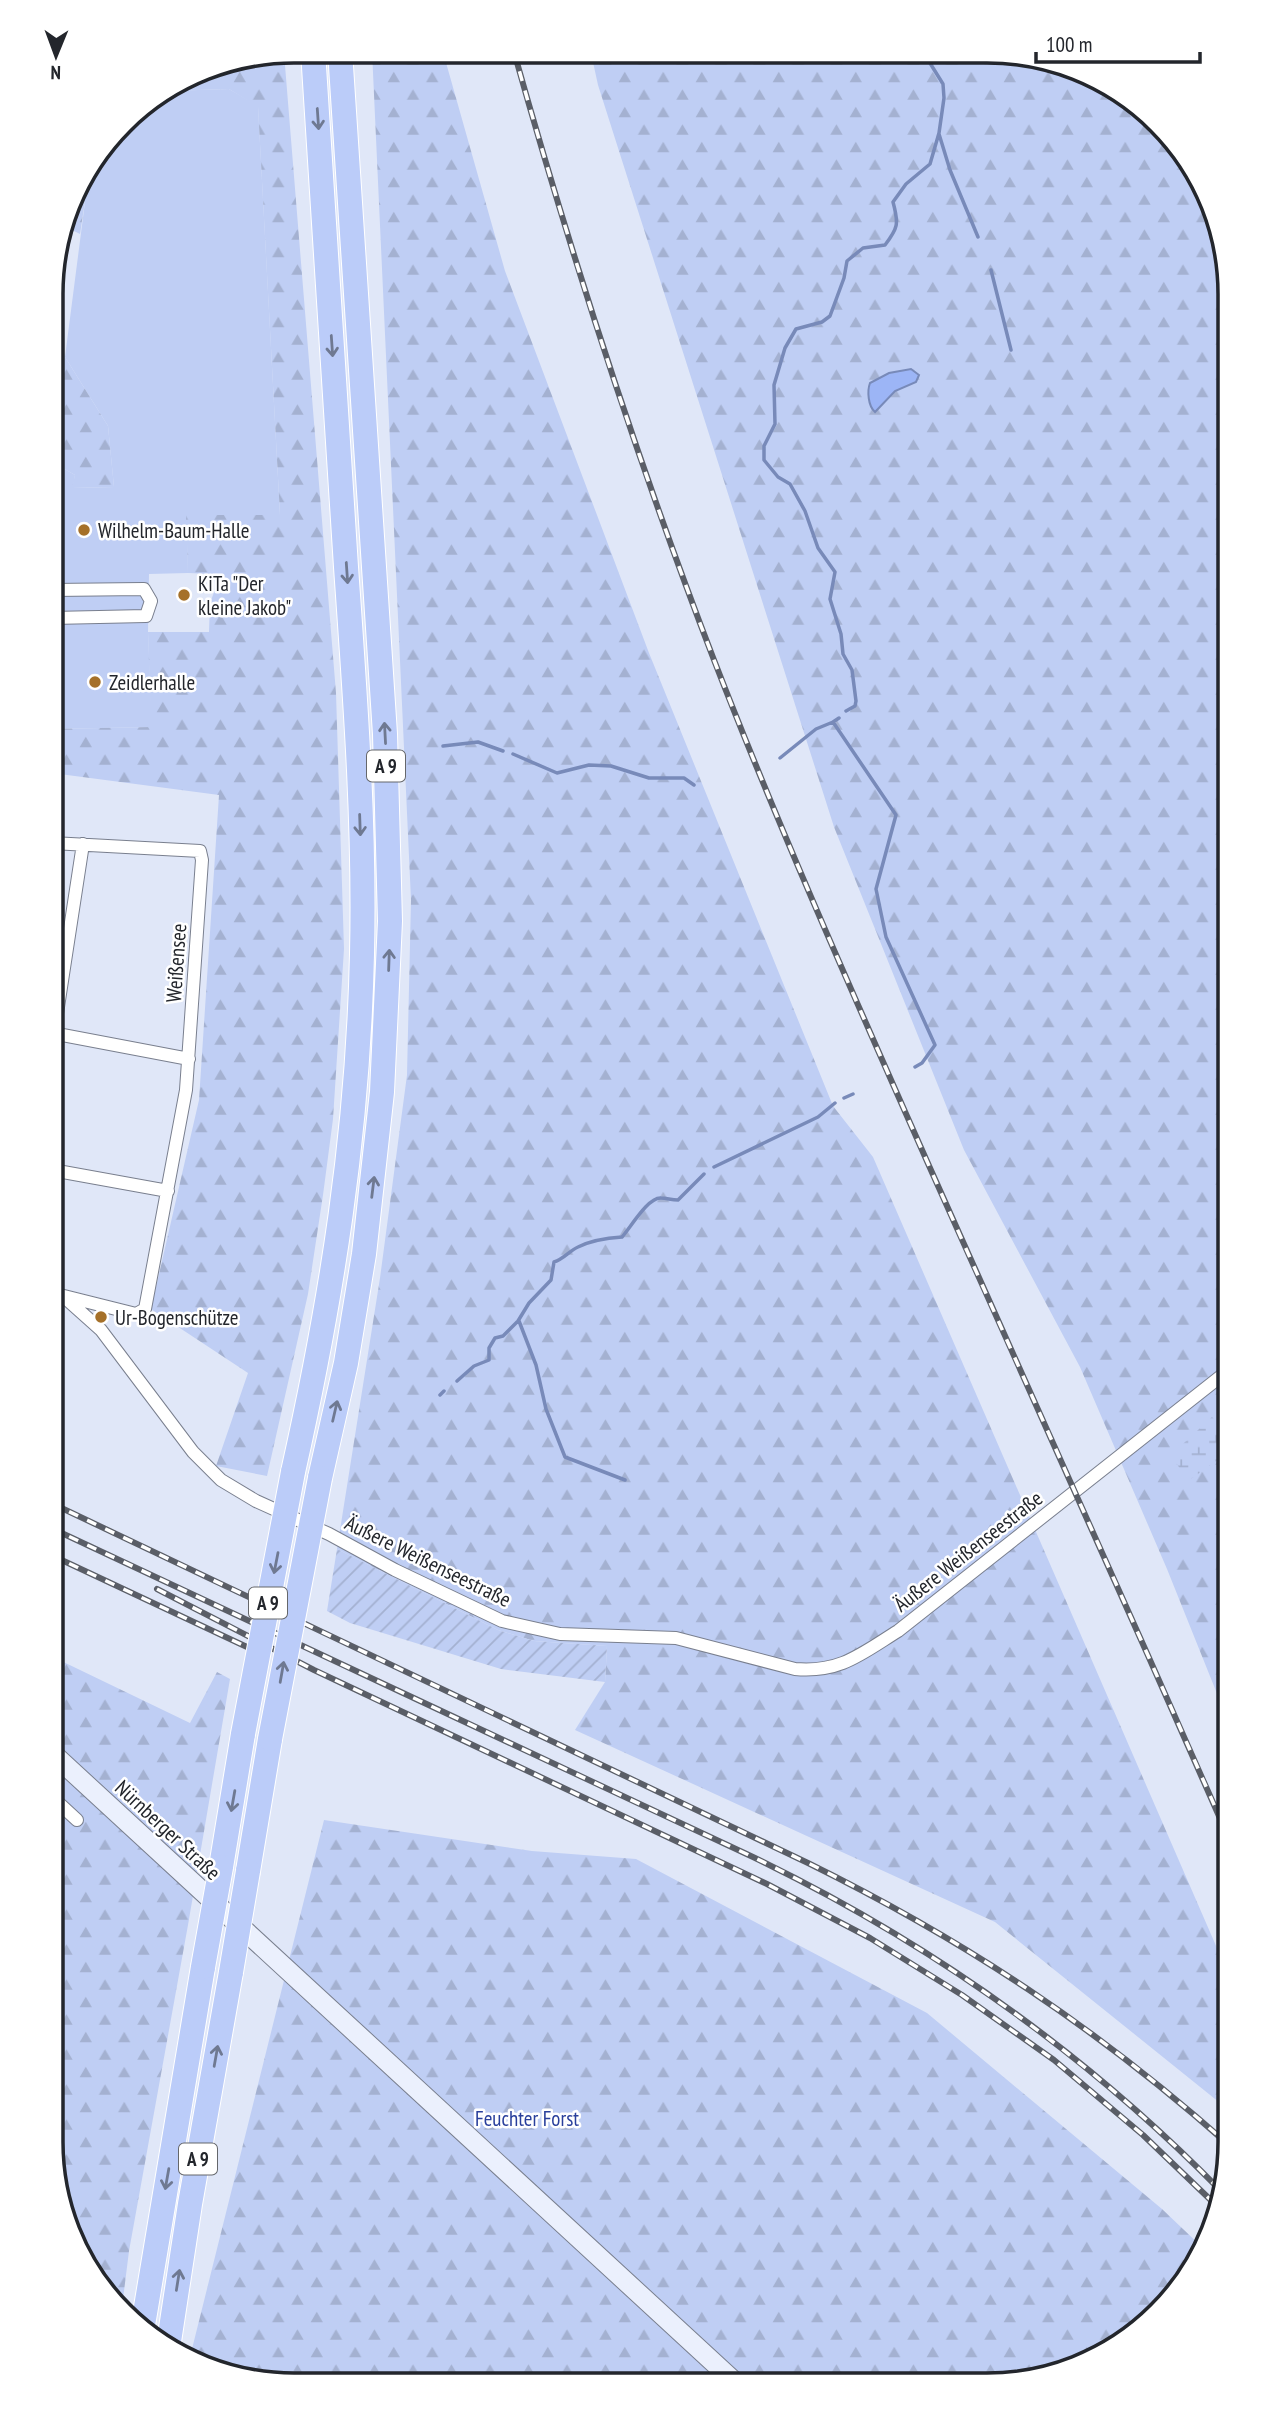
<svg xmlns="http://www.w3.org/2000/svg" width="1281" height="2436" viewBox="0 0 1281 2436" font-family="'PT Sans Narrow',sans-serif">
  <defs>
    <pattern id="forest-firs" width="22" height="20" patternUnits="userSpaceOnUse" patternTransform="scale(1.75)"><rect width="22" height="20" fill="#bfcef4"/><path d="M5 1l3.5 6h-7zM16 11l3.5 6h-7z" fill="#a4b1d1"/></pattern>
    <pattern id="wetland-marsh" width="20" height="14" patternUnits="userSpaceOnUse" patternTransform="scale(1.75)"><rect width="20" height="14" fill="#bfcef4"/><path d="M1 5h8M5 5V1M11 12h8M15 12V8" fill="none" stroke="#a4b1d1"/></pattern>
    <pattern id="garden-furrows" width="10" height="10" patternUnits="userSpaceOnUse" patternTransform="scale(1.75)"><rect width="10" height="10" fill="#bfcef4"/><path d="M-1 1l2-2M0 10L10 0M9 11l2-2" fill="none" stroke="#a4b1d1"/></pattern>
  </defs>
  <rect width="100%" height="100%" fill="#e0e7f8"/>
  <path fill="#bfcef4" d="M229 89 258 106 280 515H187L188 573 149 574 148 632 152 727 52 729 53 467 56 464 75 475 73 488 114 487 108 426 65 357 85 202 82 178 133 111 166 91Z"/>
  <path fill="url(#forest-firs)" d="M372 51 443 52 505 271 649 653 833 1106 873 1157 1230 1978V2111L995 1922 575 1730 605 1682 607 1646 534 1641 498 1630 337 1549 380 1278 407 1075 411 900Z
    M284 53 336 693 344 949 333 1119 323 1195 308 1294 267 1476 216 1466 248 1373 151 1309 199 1100 219 795 52 773V729L151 727 148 632H209L210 603 216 587 213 574 188 573 186 515H280L258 107 229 89 166 91 201 69Z
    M591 53 1034 55 1148 111 1217 216 1230 294V1726L1167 1569 1080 1367 964 1150 834 827 598 85Z
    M82 178 85 201 80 234 64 226 76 186Z
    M57 318 65 357 108 426 114 487 72 488 75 475 56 464 53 467V321Z
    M51 1656 190 1723 217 1672 230 1679 188 1925 129 2251 122 2307 64 2220 51 2142V1822L65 1808 51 1794Z
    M324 1820 532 1851 636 1859 927 2013 1162 2209 1204 2249 1180 2290 1122 2344 1065 2372 987 2385 262 2383 189 2361Z"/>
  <path fill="url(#wetland-marsh)" d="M1212 1417 1230 1437V1451L1188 1481 1171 1455Z"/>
  <path fill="url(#garden-furrows)" d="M337 1549 498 1630 534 1641 607 1646 605 1682 501 1669 350 1623 327 1611Z"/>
  <path fill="#9cb5f6" stroke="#788ab9" stroke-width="2" d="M911 369 919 375 916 382 895 391 875 412C868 406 867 391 870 383L889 373Z"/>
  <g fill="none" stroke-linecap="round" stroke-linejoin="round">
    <path stroke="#788ab9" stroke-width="3.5" d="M939 134 950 170 978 237
      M991 270 1011 350
      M846 711 855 706 856 701 852 670 843 654 841 634 830 599 835 572 818 548 805 511 790 484 778 477 764 460V446L775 424 774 385 785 348 796 329 822 322 830 316 844 278 847 261 863 248 885 245C898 228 899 224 893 202L906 184 930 164 939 133 944 98 943 84 925 55
      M833 722 896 815 876 889 886 937 935 1045 922 1063 915 1067
      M443 746 478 742 503 751
      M513 754 557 773 589 765 611 766 649 778H684L694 785
      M780 758 816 729 833 722 839 718
      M844 1098 853 1094
      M714 1167 818 1117 835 1103
      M519 1321 536 1365 546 1409 565 1457 625 1480
      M457 1381 474 1366 489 1360V1348L495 1338 503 1336 518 1321 529 1303 551 1280 554 1262C564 1259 569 1251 578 1247 592 1240 606 1238 622 1237 631 1227 648 1197 661 1198 667 1198 671 1200 678 1200L704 1174
      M440 1395 444 1391"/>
    <defs>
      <path id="street" d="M52 618 146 616 151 601 144 589 52 590
        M52 1033 189 1059
        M54 1033 83 844
        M52 1170 168 1191
        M52 1293 136 1314 145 1309 186 1090 202 860 200 851 52 843
        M63 1296 101 1330 193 1452 221 1480 256 1501 329 1534 395 1570 502 1621 560 1634 676 1638 795 1669C840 1673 861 1654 898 1631L1230 1369
        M51 1796 77 1820"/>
      <path id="secondary" d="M51 1752 738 2385"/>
      <path id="highway" d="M293 1472C332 1298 358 1133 362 954 365 825 355 695 346 567 335 395 324 223 313 51
        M320 1478 346 1363 364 1254 382 1092 390 921 385 734 340 51
        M221 1867 243 1734
        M248 1871 270 1739
        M142 2331 203 1967
        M168 2348 190 2204 231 1972"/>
    </defs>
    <use href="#street" stroke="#797f8e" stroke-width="14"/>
    <use href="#secondary" stroke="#797f8e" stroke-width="21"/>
    <use href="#highway" stroke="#fff" stroke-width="26"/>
    <use href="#street" stroke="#fff" stroke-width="12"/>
    <use href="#secondary" stroke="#ebf0fd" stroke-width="19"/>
    <use href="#highway" stroke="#bbccf9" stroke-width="24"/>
    <defs>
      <path id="rail" d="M514 52C572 258 637 460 714 660 779 828 853 994 926 1159 1027 1386 1130 1613 1230 1841
        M51 1503 808 1863C966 1941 1097 2028 1230 2146
        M51 1528 753 1857C927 1941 1087 2054 1222 2192
        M51 1555 247 1647
        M157 1589 314 1670 767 1884 870 1938 962 1995 1054 2060 1143 2135 1218 2207"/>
    </defs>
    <use href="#rail" stroke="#5a5e67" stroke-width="6"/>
    <use href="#rail" stroke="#fff" stroke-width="3.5" stroke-dasharray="10" stroke-linecap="butt"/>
    <defs>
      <path id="highway-bridge" d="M243 1734 293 1472
        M270 1739 320 1478
        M203 1967 221 1867
        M231 1972 248 1871"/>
    </defs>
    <use href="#highway-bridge" stroke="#fff" stroke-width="26" stroke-linecap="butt"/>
    <use href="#highway-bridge" stroke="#bbccf9" stroke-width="24"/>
  </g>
  <defs><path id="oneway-shaft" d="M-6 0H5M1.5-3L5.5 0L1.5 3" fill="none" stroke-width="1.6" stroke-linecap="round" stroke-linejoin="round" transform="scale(1.75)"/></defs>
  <g stroke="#6f7992">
    <use href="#oneway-shaft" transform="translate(318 119) rotate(86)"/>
    <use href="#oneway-shaft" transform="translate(332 346) rotate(86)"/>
    <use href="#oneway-shaft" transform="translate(347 573) rotate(86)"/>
    <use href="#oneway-shaft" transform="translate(385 733) rotate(-93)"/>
    <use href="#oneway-shaft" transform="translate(360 825) rotate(88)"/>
    <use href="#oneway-shaft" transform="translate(389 960) rotate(-88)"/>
    <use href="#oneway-shaft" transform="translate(373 1187) rotate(-83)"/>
    <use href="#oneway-shaft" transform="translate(335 1411) rotate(-77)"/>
    <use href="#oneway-shaft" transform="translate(276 1563) rotate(101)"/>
    <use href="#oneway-shaft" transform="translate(282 1672) rotate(-80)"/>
    <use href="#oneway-shaft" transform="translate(233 1801) rotate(100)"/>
    <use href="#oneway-shaft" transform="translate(216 2056) rotate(-80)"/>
    <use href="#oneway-shaft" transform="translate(167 2179) rotate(100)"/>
    <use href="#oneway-shaft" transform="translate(178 2280) rotate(-81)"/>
  </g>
  <g fill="#a57029" stroke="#fff" stroke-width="2.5">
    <circle cx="84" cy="530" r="7"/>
    <circle cx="184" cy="595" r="7"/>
    <circle cx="95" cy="682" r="7"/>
    <circle cx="101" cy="1317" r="7"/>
  </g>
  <g text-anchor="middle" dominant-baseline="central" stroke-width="5" stroke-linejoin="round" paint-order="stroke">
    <g fill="#fff" stroke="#65676b" stroke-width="2">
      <rect x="367" y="750.5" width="38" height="31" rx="5"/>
      <rect x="249" y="1587.5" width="38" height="31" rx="5"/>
      <rect x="179" y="2143.5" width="38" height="31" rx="5"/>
    </g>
    <g font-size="19" font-weight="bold" fill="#23262c">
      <text x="386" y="766">A 9</text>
      <text x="268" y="1603">A 9</text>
      <text x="198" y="2159">A 9</text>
    </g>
    <g font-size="21" fill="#23262c" stroke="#fff" text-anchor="start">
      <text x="98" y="530">Wilhelm-Baum-Halle</text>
      <text x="198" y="583">KiTa "Der<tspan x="198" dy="24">kleine Jakob"</tspan></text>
      <text x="109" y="682">Zeidlerhalle</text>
      <text x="115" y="1317">Ur-Bogenschütze</text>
    </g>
    <g font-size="21" fill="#23262c" stroke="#fff">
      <text transform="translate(176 963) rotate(-86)">Weißensee</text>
      <text transform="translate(968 1551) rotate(-38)">Äußere Weißenseestraße</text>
      <text transform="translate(428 1561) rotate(26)">Äußere Weißenseestraße</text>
      <text transform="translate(168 1830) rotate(43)">Nürnberger Straße</text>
    </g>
    <g font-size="21" fill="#293f9c" stroke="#fff">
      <text x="527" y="2118">Feuchter Forst</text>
    </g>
  </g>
  <path d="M0 0H1281V2436H0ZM294 63H987A231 231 0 0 1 1218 294V2142A231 231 0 0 1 987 2373H294A231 231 0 0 1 63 2142V294A231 231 0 0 1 294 63Z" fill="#fff" fill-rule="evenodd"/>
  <path fill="none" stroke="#23262c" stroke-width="3.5" d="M294 63H987A231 231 0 0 1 1218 294V2142A231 231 0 0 1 987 2373H294A231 231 0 0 1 63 2142V294A231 231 0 0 1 294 63Z"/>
  <g transform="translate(56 56) rotate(181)" stroke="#ffffff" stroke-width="5" paint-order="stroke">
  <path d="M0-5L12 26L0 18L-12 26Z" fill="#23262c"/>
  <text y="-10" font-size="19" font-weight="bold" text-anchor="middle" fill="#23262c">N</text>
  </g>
  <path d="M1036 52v10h164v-10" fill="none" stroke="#23262c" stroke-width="3.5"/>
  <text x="1046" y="52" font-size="21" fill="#23262c" stroke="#ffffff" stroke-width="5" paint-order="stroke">100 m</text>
</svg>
